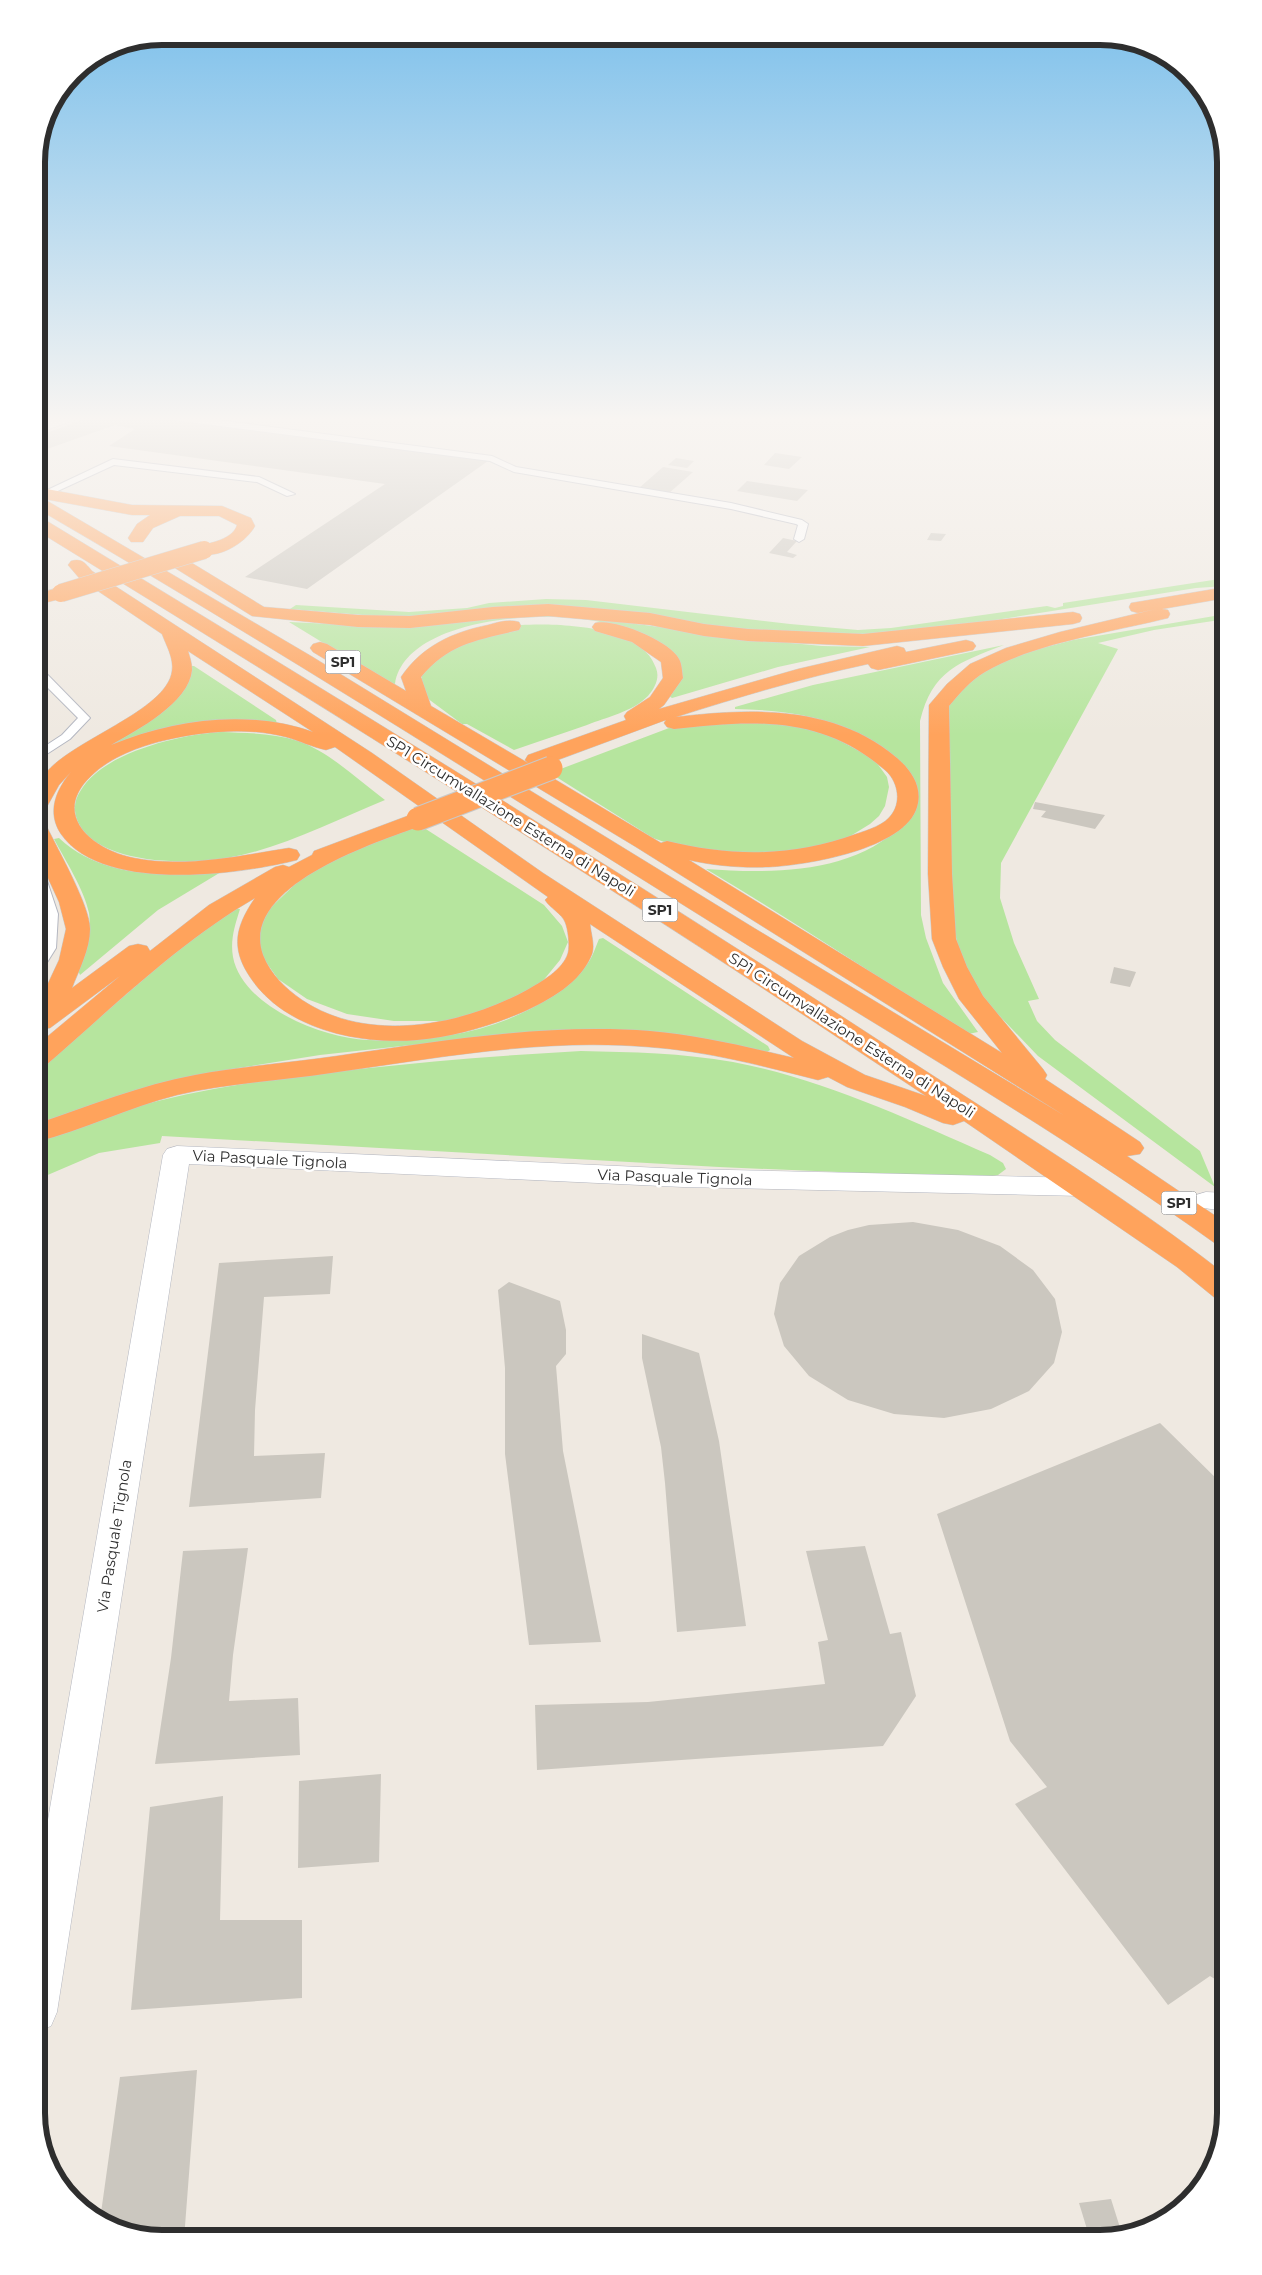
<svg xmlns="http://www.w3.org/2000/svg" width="1262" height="2275" viewBox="0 0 1262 2275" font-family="Montserrat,sans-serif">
  <rect width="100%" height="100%" fill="#efe9e1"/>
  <path fill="#b6e59e" d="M1226 578V586L1196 588 927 631 869 636 758 632 617 613 387 617 290 609 296 605 409 612 467 608 489 603 546 599 586 600 790 624 858 630 891 628 1047 606 1055 608 1063 606V603Z
    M1226 614V619L1154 630 1098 643 1118 649 1001 863 1000 898 1014 943 1039 999 1028 1001 1037 1021 1055 1040 1200 1151 1215 1187 1038 1056 990 1006 965 972 951 919 949 705 961 687 983 670 1016 655 1073 640Z
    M533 615 606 620 759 640 822 646 870 647 778 667 672 698 669 696 677 673C663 662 649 651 635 640 629 636 623 629 616 627 565 606 405 614 395 684L389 683 289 622 374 626Z
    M521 625C558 623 642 625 656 668 660 678 655 688 648 696 632 712 607 717 587 725 563 733 538 742 514 750L467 724H462L427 698 422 687V675L439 652 505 628Z
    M1004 645C960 662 932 670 920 721L921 915 926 938 943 983 978 1032 968 1034C880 979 795 922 706 869 772 874 854 874 903 824L900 761C856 720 794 710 735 709V707L813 685Z
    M191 666H194L276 720 277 724 258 722 102 751Z
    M750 718 822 731 874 759 887 777 889 787 885 806 879 816 870 824 844 840 804 851 762 856 670 844 653 838 550 773 677 725Z
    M220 732C246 733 273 733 298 741 330 752 358 780 385 800 326 824 266 857 202 861 167 863 95 860 78 822 73 811 74 800 81 790 104 752 179 735 220 732Z
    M418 824 544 905 562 926 568 942 560 960 542 982 517 998 485 1011 444 1021H394L347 1014 307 999 278 979 261 955 258 942 263 915 311 869Z
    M59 838C102 878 165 877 221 872L158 910 80 975 78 970C84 953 92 932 89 913 84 889 65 860 54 839Z
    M234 909H240C235 925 230 940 233 957 242 1006 322 1038 367 1040 438 1043 523 1029 575 976 579 972 585 968 588 963 593 956 596 946 599 939L603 938 768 1046 770 1050 767 1052 709 1041 411 1045 320 1055 220 1071 172 1081 36 1126V1072L194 936Z
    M581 1051C632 1052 682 1053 733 1062 823 1079 907 1119 990 1155L1003 1163 1006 1169 998 1175 981 1178 719 1167 162 1136 160 1143 99 1153 36 1180V1142C138 1096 249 1081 359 1069 433 1061 507 1055 581 1051Z"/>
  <path fill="#cbc7bf" d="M92 416 151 418 488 461 307 589 245 577 385 484 109 446 135 429 115 425 36 453V437Z
    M775 453 802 457 789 469 764 465Z
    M676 458 694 461 687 468 668 465Z
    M663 467 693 472 668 494 639 488Z
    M747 481 808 490 797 501 737 491Z
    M931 533 946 534 941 541 927 540Z
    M783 538 797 541 787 552 797 555 793 558 769 553Z
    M1035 802 1105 815 1095 829 1041 817 1046 811 1033 809Z
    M1114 967 1136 972 1130 987 1110 983Z
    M913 1222 958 1230 1000 1246 1033 1270 1055 1299 1062 1332 1054 1363 1029 1391 991 1409 944 1418 894 1414 848 1400 809 1376 784 1346 774 1314 780 1283 799 1256 830 1237 848 1230 869 1225Z
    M333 1256 330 1294 264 1297 255 1410 254 1456 325 1453 321 1498 189 1507 219 1263Z
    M509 1282 560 1301 566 1330V1354L556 1366 563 1451 601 1642 529 1645 505 1454V1368L498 1290Z
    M642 1334 699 1353 719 1441 746 1626 677 1632 665 1483 661 1447 642 1358Z
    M1160 1423 1226 1488V1986L1210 1976 1168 2005 1015 1804 1047 1787 1010 1741 937 1514Z
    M865 1546 890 1634 901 1632 916 1696 883 1746 537 1770 535 1705 648 1702 825 1684 818 1642 828 1640 806 1551Z
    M248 1548 233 1655 229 1701 298 1698 300 1755 155 1764 171 1658 183 1551Z
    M381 1774 379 1862 298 1868 299 1781Z
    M223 1796 220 1920H302V1998L131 2010 150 1807Z
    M197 2070 184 2239 154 2238 100 2220 120 2077Z
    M1111 2199 1122 2234 1090 2239 1079 2203Z"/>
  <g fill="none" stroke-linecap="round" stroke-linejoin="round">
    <defs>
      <path id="lane" d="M162 416H188L492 456 516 467 731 503 802 520 808 524 804 539 799 542 794 539 798 525 796 524 731 509 514 472 490 461 166 419Z
        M113 459 259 477 295 494 287 496 257 482 114 465 49 495 41 493Z
        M36 666 40 667 90 718 70 739 36 761V752L62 735 78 718 36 676Z
        M36 862 42 866 58 914 56 948 41 972 36 973V958L42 948 46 914 36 886Z"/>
      <path id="street" d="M56 416H80L77 419 36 434V424Z
        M177 1146 683 1169 1082 1178 1092 1181 1096 1187 1092 1193 1082 1196 683 1187 189 1164 57 2012 51 2026 36 2032V1889L163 1155 167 1149Z
        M1206 1192 1226 1193V1211L1196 1207 1192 1201 1196 1195Z"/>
      <path id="highway" d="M36 487 132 505 222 506 251 518 255 526C245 544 218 559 198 554L195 550 198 546C211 543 233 539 237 525L219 516H180L153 528 143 542H131L128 538 137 524 150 515H132L44 499 311 656 754 928 1065 1116 636 847 313 652 310 648 313 644 320 642 327 644 406 691 401 677C422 646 453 632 488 625 498 622 509 619 519 622L521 626 519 630C478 640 449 643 421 677L431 706 528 763 525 760 528 755 626 720 624 716 627 712 650 697 663 678 661 662 632 642 595 631 592 627 595 623C614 618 670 641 679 659 682 664 682 672 683 678L664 705 659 709 798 669 897 646 904 648 906 652 966 640 973 642 976 646 973 650 878 670 871 668 868 664C803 678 739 697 676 717 752 708 835 705 897 758 911 770 923 787 917 807 905 849 807 865 769 867 742 868 715 866 689 860L1002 1053 959 999 943 967 932 939 928 874 929 705 947 684 970 664 1006 648 1060 632 1156 609 1138 613 1131 611 1129 607 1131 603 1226 587V598L1162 609 1168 610 1170 614 1168 618C1112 632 1034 643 985 672 971 680 959 694 949 706L952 874 956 939 967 967 983 996 1043 1069 1047 1075 1045 1079 1140 1142 1144 1148 1140 1154 1127 1156 1226 1223V1246L1216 1244C1060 1132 895 1037 733 936 502 792 272 645 36 508ZM666 720 664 723 667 727 674 729C753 720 821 715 885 770 897 780 902 800 892 814 885 825 868 830 856 834 793 857 732 857 667 841L661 843 531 765H544Z
        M36 517 42 518C320 687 597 856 869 1034 987 1112 1115 1188 1226 1275V1301L1215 1298 1177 1267 964 1121 953 1125 943 1123 905 1107 847 1087 828 1077 818 1080C763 1066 707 1051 649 1047 542 1038 436 1058 331 1073 280 1081 227 1083 177 1095 129 1107 84 1130 36 1142V1124C89 1106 141 1085 195 1075 242 1066 290 1063 337 1056 441 1041 545 1023 650 1031 699 1035 747 1047 794 1058L590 924C591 934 595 945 592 954 581 983 549 1000 523 1012 490 1026 453 1037 417 1040 359 1045 284 1029 250 977 230 947 236 926 255 898 179 942 112 1008 45 1066L36 1068V1046L120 976 50 1028 36 1030V1009L59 960 66 929 59 902 36 852V820L44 822 47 827C58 850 90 906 90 929 90 949 79 970 72 988L129 946 138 944 147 946 150 951 209 905 275 867 283 865 289 867 312 855 314 851 418 812 426 814 429 819 426 824C380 841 238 885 263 955 271 975 285 988 302 1000 368 1044 461 1026 527 990 541 982 563 970 568 953 570 945 568 929 565 922 562 914 550 908 545 900L548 897 335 747 326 750C312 747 300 741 286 737 248 727 204 731 166 740 140 746 110 757 91 776 50 815 93 850 134 858 184 868 239 856 289 848L297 850 300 855 297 860C237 875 102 893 61 834 47 813 55 791 71 772L59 785 44 812 36 813C36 806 34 795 36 787 38 783 42 778 45 774 71 740 167 711 172 671 174 658 166 645 162 634L80 579 68 565 71 561C82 558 85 563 92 571L372 753 543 873 802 1041 865 1075 926 1096C634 901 336 714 36 530ZM188 651 313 732C248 709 174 719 111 745 137 730 189 703 192 670 192 664 190 657 188 651Z
        M181 559 187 560 264 607 358 615 410 616 493 607 548 604 650 613 704 624 748 629 863 634 1073 612 1080 614 1082 618 1080 622 1073 624 863 646 748 641 704 636 650 625 548 616 493 619 410 628 358 627 252 616 175 568 172 564 175 560Z
        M61 587 68 589 70 593 68 597 36 605V594Z"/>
    </defs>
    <use href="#lane" stroke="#b4b7c1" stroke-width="2"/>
    <use href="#street" stroke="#b4b7c1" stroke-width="1"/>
    <use href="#highway" stroke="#c9c9c9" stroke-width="1"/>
    <use href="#lane" fill="#fff" fill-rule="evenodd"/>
    <use href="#street" fill="#fff" fill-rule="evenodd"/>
    <use href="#highway" fill="#ffa35c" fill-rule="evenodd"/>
    <defs>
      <path id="highway-bridge-far1" d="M61 593 204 550"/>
      <path id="highway-bridge" d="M418 819 551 768"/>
    </defs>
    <use href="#highway-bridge-far1" stroke="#c9c9c9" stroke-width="19" stroke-linecap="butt"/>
    <use href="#highway-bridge" stroke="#c9c9c9" stroke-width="25" stroke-linecap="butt"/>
    <use href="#highway-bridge-far1" stroke="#ffa35c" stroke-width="18"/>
    <use href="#highway-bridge" stroke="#ffa35c" stroke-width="23"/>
  </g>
  <linearGradient id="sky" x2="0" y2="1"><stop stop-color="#7abfeb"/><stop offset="0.57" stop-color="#f8f5f2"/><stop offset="1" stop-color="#f8f5f2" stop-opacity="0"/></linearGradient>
  <rect width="1262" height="735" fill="url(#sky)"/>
  <g text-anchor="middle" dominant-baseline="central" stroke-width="5" stroke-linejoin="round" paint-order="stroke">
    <g fill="#fff" stroke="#6d6d6d" stroke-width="1">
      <rect x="325.5" y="650.5" width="35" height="23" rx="4"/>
      <rect x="642.5" y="898.5" width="35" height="23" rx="4"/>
      <rect x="1161.5" y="1191.5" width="35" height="23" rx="4"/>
    </g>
    <g font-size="14" font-weight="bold" fill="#2e2e2e">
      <text x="343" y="662">SP1</text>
      <text x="660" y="910">SP1</text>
      <text x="1179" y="1203">SP1</text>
    </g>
    <g font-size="15" fill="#2e2e2e" stroke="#fff">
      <text transform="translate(511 816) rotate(32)">SP1 Circumvallazione Esterna di Napoli</text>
      <text transform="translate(852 1035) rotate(33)">SP1 Circumvallazione Esterna di Napoli</text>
      <text transform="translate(270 1159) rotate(3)">Via Pasquale Tignola</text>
      <text transform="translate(675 1177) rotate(2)">Via Pasquale Tignola</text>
      <text transform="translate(114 1536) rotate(-81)">Via Pasquale Tignola</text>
    </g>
  </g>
  <path d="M0 0H1262V2275H0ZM162 45H1100A117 117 0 0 1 1217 162V2113A117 117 0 0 1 1100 2230H162A117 117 0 0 1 45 2113V162A117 117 0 0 1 162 45Z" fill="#fff" fill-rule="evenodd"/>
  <path fill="none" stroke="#2e2e2e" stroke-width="6" d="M162 45H1100A117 117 0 0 1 1217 162V2113A117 117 0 0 1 1100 2230H162A117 117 0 0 1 45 2113V162A117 117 0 0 1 162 45Z"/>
</svg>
